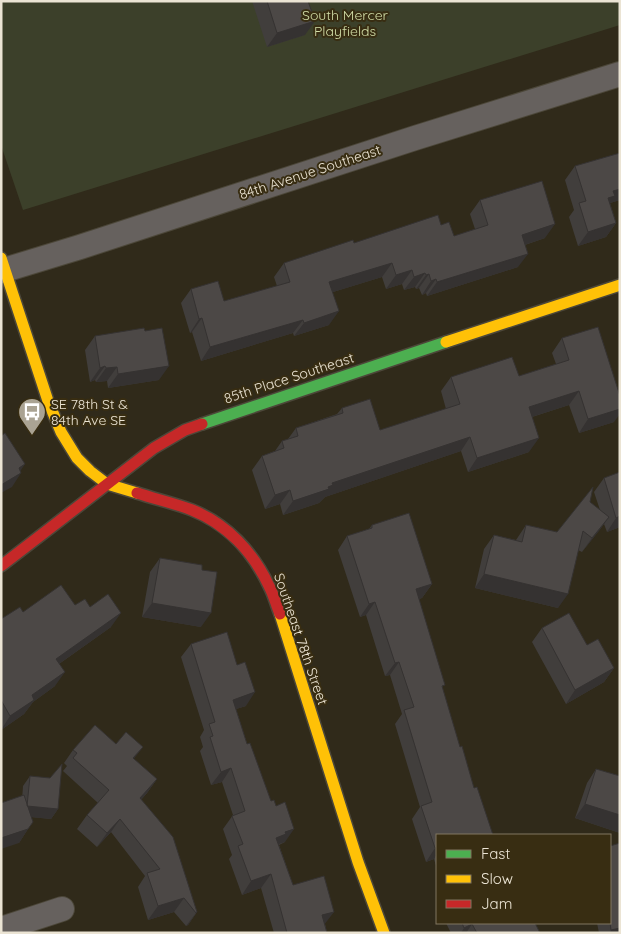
<svg xmlns="http://www.w3.org/2000/svg" width="621" height="934" viewBox="0 0 621 934" font-family="Quicksand,sans-serif">
  <rect width="100%" height="100%" fill="#302a1a"/>
  <path fill="#3c402a" d="M1 1H620V25L23 210 1 145Z"/>
  <g fill="none" stroke-linecap="round" stroke-linejoin="round">
    <defs>
      <path id="street" d="M1 271 80 247 415 138 620 74
        M1 929 62 909"/>
      <path id="fast" d="M202 424 446 342"/>
      <path id="slow" d="M1 258 48 401 61 432 77 458 90 471 107 484 137 493
        M446 342 620 285
        M280 614 358 862 384 933"/>
      <path id="jam" d="M137 493C155 499 174 503 192 510 227 524 253 552 269 586 274 595 276 605 280 614
        M1 566 154 448 185 430 202 424"/>
    </defs>
    <use href="#street" stroke="#4c4739" stroke-width="26"/>
    <use href="#fast" stroke="#4c4739" stroke-width="14"/>
    <use href="#slow" stroke="#4c4739" stroke-width="14"/>
    <use href="#jam" stroke="#4c4739" stroke-width="14"/>
    <use href="#street" stroke="#66615e" stroke-width="24"/>
    <use href="#fast" stroke="#4caf50" stroke-width="11"/>
    <use href="#slow" stroke="#ffc107" stroke-width="11"/>
    <use href="#jam" stroke="#c62828" stroke-width="11"/>
  </g>
  <path fill="#413e3c" d="M252 1H308L305 35 267 47Z
    M620 153V200L610 203 616 223 606 237 578 246 569 217 574 210 565 180 575 166Z
    M480 200 545 238 525 245 518 267 427 296 426 293 422 295 419 288 416 289 415 287 404 290 402 284 386 289 382 277 333 292 329 325 294 336 293 333 201 361 192 332 190 333 181 303 191 289 224 301 277 286 274 277 284 263 354 243 441 225 454 236 475 229 470 214Z
    M95 336 159 380 108 388 107 381 96 382 95 380 90 382 85 350Z
    M562 338 614 422 579 433 569 405 532 417 529 452 468 472 461 451 325 497 319 503 283 515 280 504 265 509 252 470 262 456 275 451 282 441 288 439 296 428 337 414 342 408 380 430 446 409 441 391 451 377 519 376 556 364 552 353Z
    M604 478 620 527 607 532 604 524 582 552 578 550 558 608 475 588 484 549 494 535 516 540 526 525 557 532 590 502 600 510 594 492Z
    M372 525 432 584 422 598 419 599 443 688 437 835V869L434 859 426 862 412 819 420 807 395 724 402 714 390 675 385 676 366 615 360 617 338 550 347 536 369 529Z
    M160 558 202 570 201 627 142 617 150 572Z
    M75 605 90 607 111 627 59 664 55 686 33 702 24 714 1 730V619L23 612Z
    M542 628 587 645 614 668 604 682 566 704 532 642Z
    M191 644 246 706 236 709 247 744 285 842 279 845 293 885 325 924 327 933H274L261 888 242 895 229 859 232 855 223 829 233 815 222 782 211 785 200 751 203 747 200 737 204 730 181 657Z
    M73 750 134 759 157 779 147 793 141 800 197 912 188 925 186 926 174 912 148 920 138 887 145 876 111 832 97 847 77 829 87 815 98 803 63 771 67 766 64 763Z
    M596 769 620 776V833L575 818 587 783Z
    M30 776 58 809 51 819 31 817 28 829 19 843 23 786Z
    M446 923H535L540 933H451Z
    M597 923H610L620 933H599Z"/>
  <path fill="#353231" d="M315 21 305 35 267 47 277 33Z
    M620 189V200L610 203 599 212 613 191Z
    M616 223 606 237 578 246 588 232Z
    M555 224 545 238 512 249 522 235Z
    M528 254 518 267 427 296 437 282Z
    M392 263 382 277 320 296 329 282Z
    M412 270 402 284 386 289 396 275Z
    M425 273 415 287 404 290 414 277Z
    M429 274 419 288 416 289 426 275Z
    M436 279 426 293 422 295 431 281Z
    M339 311 329 325 294 336 304 323Z
    M202 318 192 332 190 333 199 319Z
    M303 320 293 333 201 361 210 347Z
    M105 366 95 380 90 382 100 368Z
    M169 366 159 380 108 388 118 374Z
    M117 367 107 381 96 382 106 368Z
    M579 391 569 405 519 421 529 407Z
    M620 409V414L614 422 579 433 588 419Z
    M470 437 461 451 325 497 319 503 283 515 293 501 328 487 332 483Z
    M539 438 529 452 468 472 477 458Z
    M25 464 17 476 21 473 12 487 1 493V485L19 468Z
    M290 490 280 504 265 509 275 495Z
    M620 516V527L607 532 616 518Z
    M609 517 599 531 582 552 592 538Z
    M484 574 568 594 558 608 475 588Z
    M432 584 422 598 406 603 416 589Z
    M375 602 366 615 360 617 369 604Z
    M152 603 211 613 201 627 142 617Z
    M121 613 111 627 46 673 56 659Z
    M399 662 390 675 385 676 395 663Z
    M614 668 604 682 566 704 575 690Z
    M65 672 55 686 33 702 24 714 1 730 10 716 32 695Z
    M255 692 246 706 223 713 233 700Z
    M143 747 133 760V758Z
    M231 768 222 782 211 785 221 772Z
    M157 779 147 793 130 812 140 798Z
    M585 804 620 815V833L575 818Z
    M27 806 58 809 51 819 20 816Z
    M120 819 111 832 97 847 107 833Z
    M28 829 19 843 1 849V838Z
    M294 829 285 842 279 844 277 848 276 838 285 832Z
    M435 848H437V854L434 859 426 862Z
    M271 874 261 888 242 895 251 881Z
    M184 898 174 912 148 920 158 906Z
    M197 912 188 925 186 926 196 913Z
    M334 912 324 925 322 915Z
    M472 924 466 933H461L464 928Z
    M620 928V933H610L611 930Z"/>
  <path fill="#4c4846" stroke="#353231" d="M267 1H308L315 21 277 33Z
    M620 153V189L613 191 615 196 608 198 616 223 588 232 579 203 586 201 575 166Z
    M542 181 555 224 522 235 528 254 437 282 436 279 431 281 429 274 426 275 425 273 414 277 412 270 396 275 392 263 329 282 339 311 304 323 303 320 210 347 202 318 199 319 191 289 218 281 224 301 290 282 284 263 353 240 354 243 438 215 441 225 449 222 454 236 488 225 480 200Z
    M598 327 620 396V409L588 419 579 391 529 407 539 438 477 458 470 437 332 483 333 485 328 487 329 489 293 501 290 490 275 495 262 456 284 448 282 441 298 436 296 428 343 413 342 408 370 399 380 430 460 404 451 377 512 357 519 376 569 360 562 338Z
    M144 328 145 331 162 328 169 366 118 374 117 367 106 368 105 366 100 368 95 336Z
    M5 433 25 464 19 468 21 473 1 485V436Z
    M620 472V516L616 518 604 478Z
    M593 487 590 502 609 517 592 538 583 531 568 594 484 574 494 535 522 542 526 525 557 532Z
    M409 513 432 584 416 589 445 685 442 686 460 747 462 746 474 788 477 787 493 835H437V848H435L421 806 432 802 404 710 414 707 399 662 395 663 375 602 369 604 347 536 372 528V525Z
    M160 558 202 565V570L217 572 211 613 152 603Z
    M61 585 75 605 85 599 90 607 108 594 121 613 56 659 65 672 32 695 34 700 10 716 1 700V619L20 607 23 612Z
    M569 613 587 645 598 639 614 668 575 690 542 628Z
    M227 632 237 665 245 662 255 692 233 700 247 744 250 743 271 801 274 800 276 806 285 802 294 829 285 832 286 834 276 838 293 885 324 876 334 912 322 915 327 933H287L271 874 251 881 238 846 243 844 232 816 245 811 231 768 221 772 210 737 213 736 209 724 215 722 191 644Z
    M95 725 116 744 126 732 143 747 133 758 157 779 140 798 173 837 197 912 196 913 184 898 158 906 147 873 160 869 120 819 107 833 87 815 109 790 73 758 77 753 73 750Z
    M62 764 58 809 27 806 30 776 50 778Z
    M596 769 620 776V815L585 804Z
    M24 795 33 822 28 829 1 838V803Z
    M620 843V928L611 930 610 923V846Z
    M462 923H535L540 933H477L472 924 464 928Z"/>
  <defs>
    <symbol id="bus-pin" viewBox="-11 -11 22 30"><path d="M0 17L-7.5 6A9.5 9.5 0 1 1 7.5 6Z" fill="#aaa393" stroke="#382d12"/><path d="M-5-6H5V4H4V6H2V4H-2V6H-4V4H-5ZM-3.5-4V0h7V-4ZM-3.5 1.2v1.5H-2V1.2ZM2 1.2v1.5H3.5V1.2Z" fill="#fff"/></symbol>
  </defs>
  <g fill-rule="evenodd">
    <use href="#bus-pin" x="16" y="396" width="32" height="43"/>
  </g>
  <g text-anchor="middle" dominant-baseline="central" stroke-width="4" stroke-linejoin="round" paint-order="stroke">
    <g font-size="14" fill="#d2dea8" stroke="#382d12">
      <text x="345" y="15">South Mercer<tspan x="345" dy="16">Playfields</tspan></text>
    </g>
    <g font-size="14" fill="#ebe4d4" stroke="#382d12">
      <text transform="translate(310 172) rotate(-18)">84th Avenue Southeast</text>
      <text transform="translate(289 378) rotate(-18)">85th Place Southeast</text>
      <text transform="translate(301 639) rotate(71)">Southeast 78th Street</text>
    </g>
    <g font-size="14" fill="#ebe4d4" stroke="#382d12" text-anchor="start">
      <text x="51" y="404">SE 78th St &amp;<tspan x="51" dy="16">84th Ave SE</tspan></text>
    </g>
  </g>
  <rect width="621" height="934" fill="none" stroke="#ebe4d4" stroke-width="5"/>
  <rect x="436" y="834" width="175" height="90" fill="#382d12" stroke="#807660"/>
  <rect x="446" y="850" width="25" height="8" fill="#4caf50" stroke="#807660"/>
  <text x="481" y="859" font-size="15" fill="#ebe4d4">Fast</text>
  <rect x="446" y="875" width="25" height="8" fill="#ffc107" stroke="#807660"/>
  <text x="481" y="884" font-size="15" fill="#ebe4d4">Slow</text>
  <rect x="446" y="900" width="25" height="8" fill="#c62828" stroke="#807660"/>
  <text x="481" y="909" font-size="15" fill="#ebe4d4">Jam</text>
</svg>
